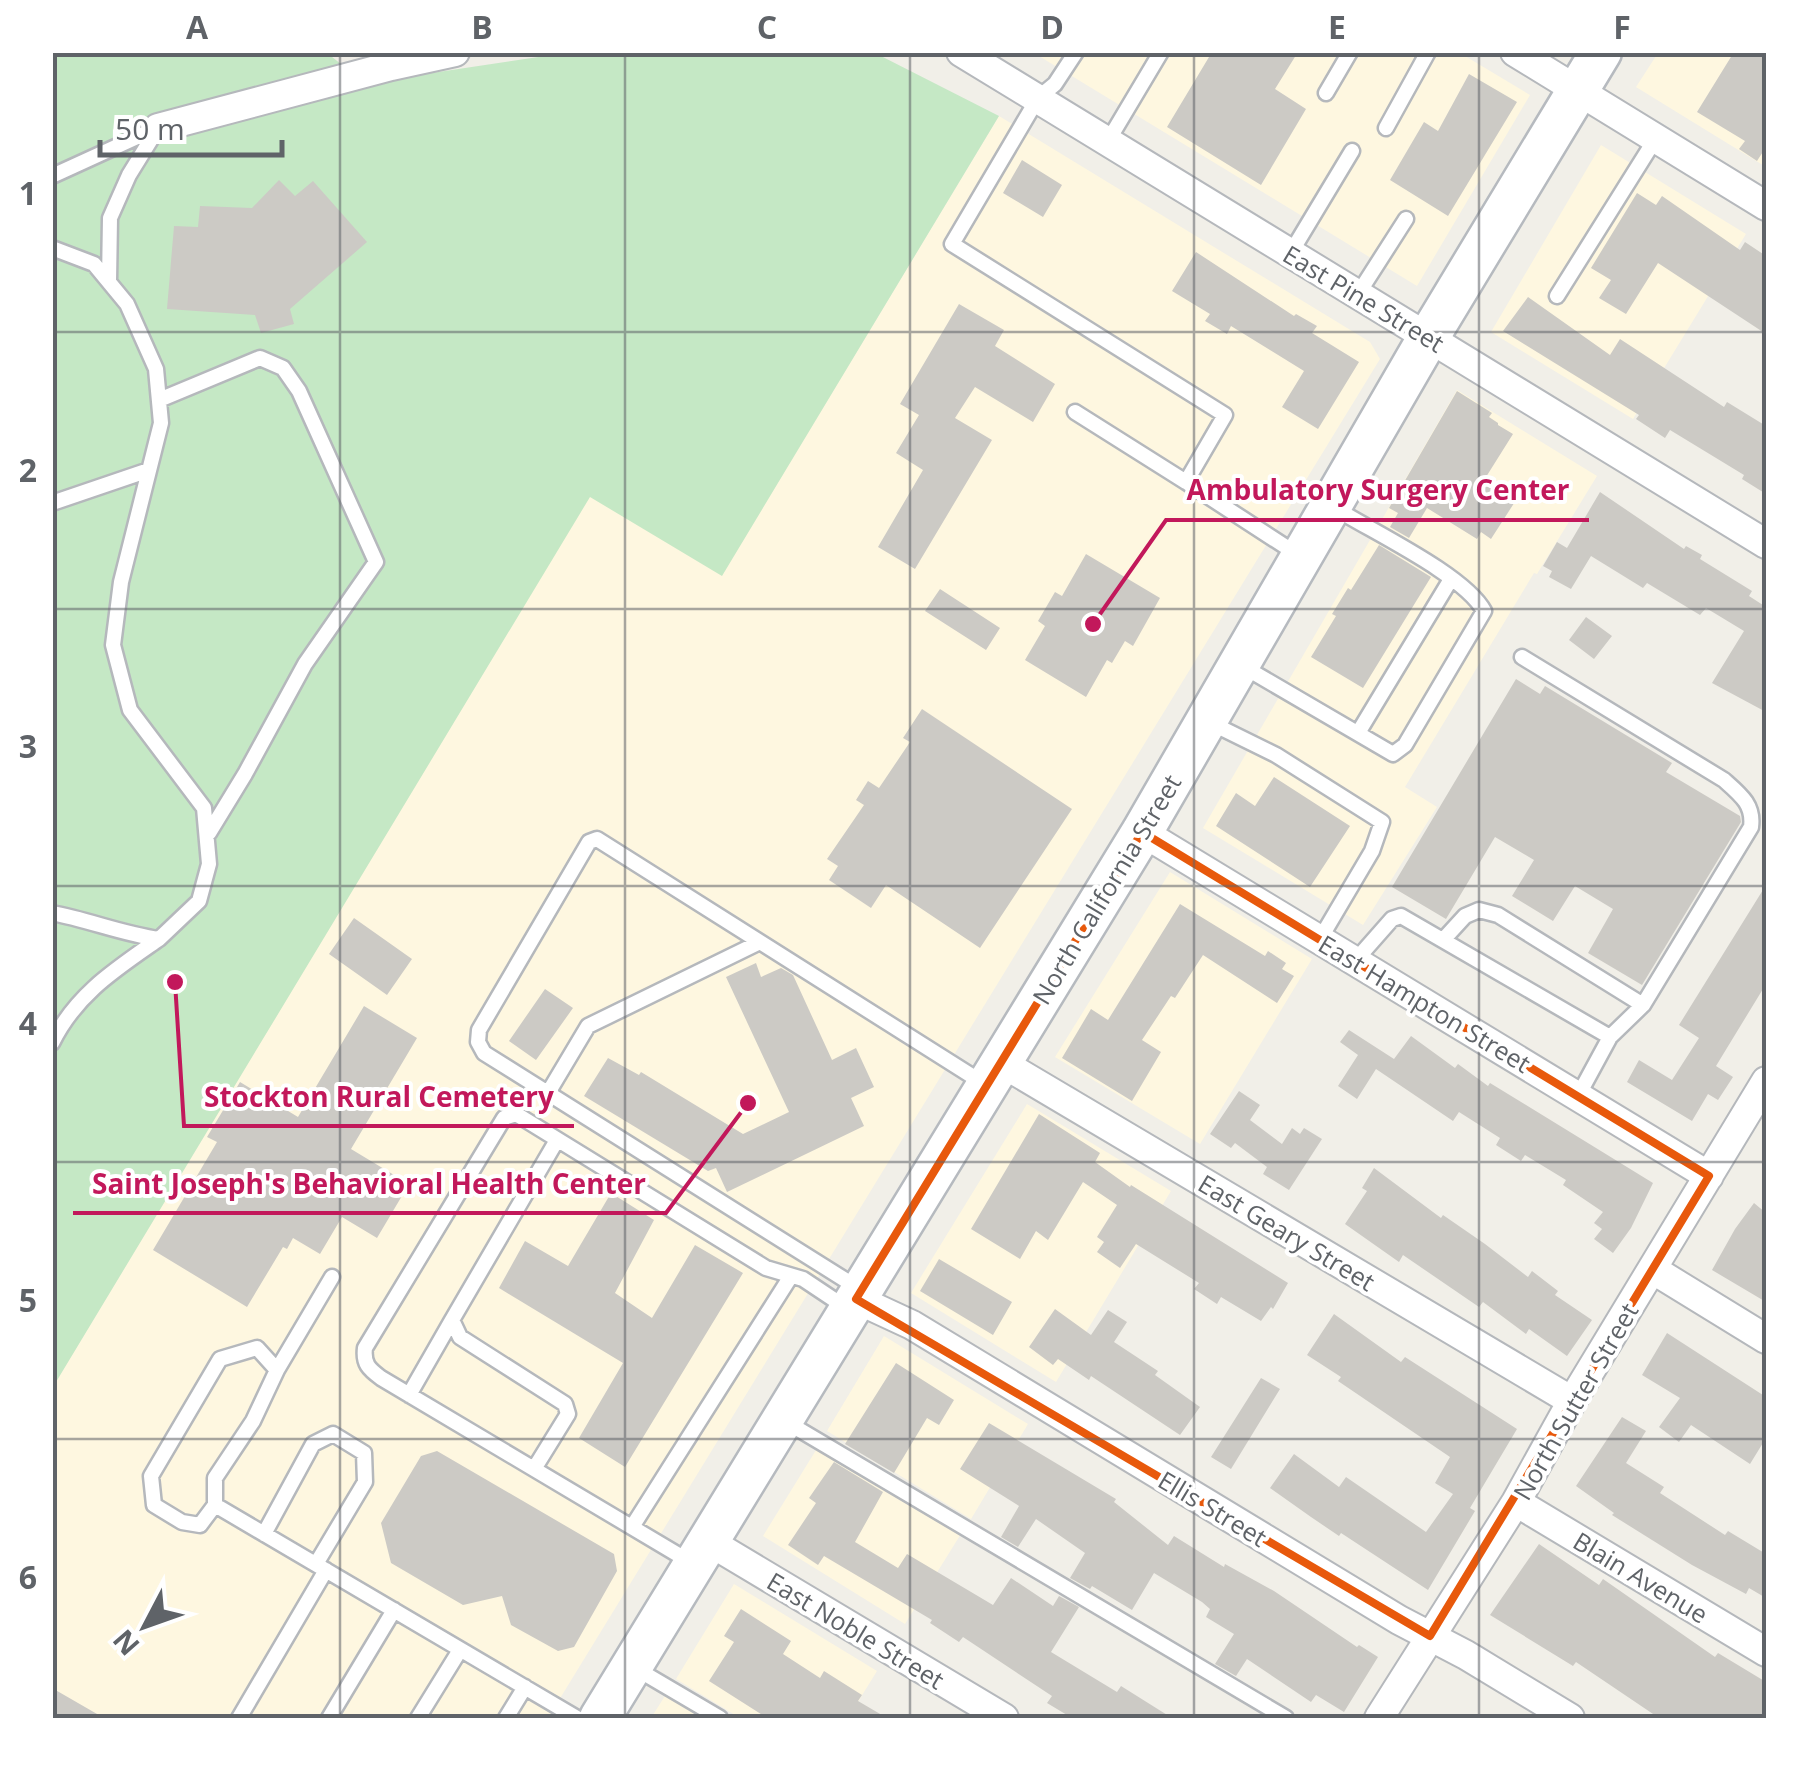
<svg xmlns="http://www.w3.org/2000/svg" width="1819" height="1771" viewBox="0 0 1819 1771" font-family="'Open Sans',sans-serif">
  <rect width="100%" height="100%" fill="#f1efe8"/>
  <path fill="#fef7e0" d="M1034 53H1460L1530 95 1417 286Z
    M1658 53H1766V167L1636 87Z
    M999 116 1370 342 1380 359 548 1718H53L52 1388 590 496 722 575Z
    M1601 145 1746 234 1633 419 1491 332Z
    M1457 390 1597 476 1537 574 1534 573 1405 787 1437 807 1363 925 1203 828Z
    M1170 872 1312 959 1200 1144 1055 1057Z
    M1027 1104 1171 1191 1056 1382 911 1293Z
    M884 1336 1028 1424 971 1519 827 1431Z
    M821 1442 964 1529 905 1624 763 1536Z
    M734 1584 877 1671 848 1718H740L676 1679Z
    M670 1688 719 1718H651Z"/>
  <path fill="#c5e8c5" d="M572 52 875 53 999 116 722 576 590 497 53 1387V53H327L365 83Z"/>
  <path fill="#cccac5" d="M1212 52H1298L1275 89 1306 109 1261 185 1167 127Z
    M1734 52H1766V147L1757 161 1739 149 1745 141 1697 112Z
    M1469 74 1517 102 1448 216 1390 180 1424 122 1438 131Z
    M1022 160 1062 185 1043 217 1003 193Z
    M279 180 295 196 313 181 367 242 290 309 294 324 261 333 255 315 167 309 174 226 198 227 200 206 252 208Z
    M1637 193 1656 205 1662 196 1740 250 1745 242 1766 256V334L1658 263 1626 314 1599 298 1611 280 1591 268Z
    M1196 252 1294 316 1296 314 1317 326 1312 333 1359 362 1318 429 1282 407 1304 371 1231 326 1227 334 1205 321 1210 314 1172 291Z
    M1528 297 1610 355 1620 339 1724 407 1727 402 1766 426V494L1742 479 1744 475 1670 430 1665 438 1636 419 1639 415 1503 331Z
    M959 304 1004 330 995 346 1055 384 1033 422 975 387 955 418 992 440 915 569 878 547 923 470 896 453 919 415 900 404Z
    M1457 391 1492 413 1489 417 1498 423V425L1513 434 1486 477 1518 497 1491 539 1481 532 1477 539 1427 508 1409 538 1390 527 1398 513 1389 508Z
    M1600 492 1684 549 1686 546 1702 555 1700 559 1752 591 1749 596 1766 607V712L1712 683 1744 631 1706 608 1700 615 1647 583 1643 588 1591 556 1571 589 1549 577 1552 571 1543 566 1557 542 1567 548Z
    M1379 545 1431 577 1363 688 1311 657 1336 616 1332 614 1348 588 1351 590Z
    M1086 554 1160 598 1133 646 1125 641 1112 663 1107 660 1086 697 1025 660 1045 626 1038 621 1055 592 1062 596Z
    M940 589 1000 628 986 650 925 611Z
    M1586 617 1612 636 1594 659 1569 640Z
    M1516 679 1540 694 1545 686 1672 763 1666 772 1740 816 1741 822 1642 985 1588 953 1613 909 1575 886 1553 921 1512 896 1534 860 1495 837 1446 919 1392 887Z
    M922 709 1072 809 980 948 886 885 871 908 829 880 838 866 827 859 864 805 856 800 868 781 879 788 910 742 903 738Z
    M1274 777 1350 826 1310 887 1216 826 1236 793 1255 806Z
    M1766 885V984L1716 1066 1733 1077 1718 1100 1708 1094 1692 1121 1627 1082 1639 1060 1672 1080 1699 1038 1679 1025Z
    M1180 904 1265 956 1268 951 1286 963 1282 969 1294 976 1277 1003 1203 955 1175 998 1171 996 1142 1040 1161 1052 1132 1101 1062 1058 1091 1009 1108 1020Z
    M354 918 412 959 387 995 329 954Z
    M756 963 761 977 781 968 793 975 832 1060 856 1048 874 1087 851 1098 864 1126 727 1192 716 1168 708 1171 584 1096 608 1058 639 1075 641 1072 743 1134 789 1112 726 977Z
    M545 989 573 1008 536 1060 509 1041Z
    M364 1006 417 1038 351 1149 409 1184 377 1238 342 1217 320 1254 293 1238 287 1249 283 1247 247 1307 153 1250 217 1142 207 1137 240 1082 298 1117Z
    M1349 1030 1394 1059 1411 1036 1455 1068 1458 1064 1488 1086 1490 1083 1653 1183 1631 1228 1613 1253 1594 1239 1602 1229 1594 1223 1603 1212 1563 1185 1566 1180 1525 1155 1521 1161 1496 1145 1500 1138 1459 1112 1453 1121 1376 1069 1357 1099 1338 1086 1358 1055 1340 1042Z
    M1239 1091 1260 1105 1250 1120 1282 1144 1292 1128 1300 1134 1304 1128 1322 1139 1289 1190 1263 1174 1267 1167 1235 1143 1231 1148 1210 1134Z
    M1039 1114 1100 1153 1095 1162 1130 1187 1131 1185 1288 1283 1273 1309 1271 1307 1261 1321 1221 1297 1217 1304 1194 1289 1199 1283 1136 1244 1120 1268 1097 1252 1104 1242 1097 1237 1117 1205 1083 1182 1048 1240 1036 1231 1020 1259 971 1229Z
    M1374 1168 1441 1218 1443 1215 1485 1244 1528 1277 1532 1271 1558 1291 1555 1295 1592 1320 1567 1356 1529 1329 1526 1334 1483 1302 1479 1307 1403 1255 1399 1262 1345 1224 1367 1191 1362 1188Z
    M611 1193 654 1220 615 1293 652 1318 695 1245 743 1273 625 1467 579 1438 623 1363 499 1288 525 1241 568 1266Z
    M1754 1203 1766 1213V1302L1712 1270 1735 1229Z
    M939 1259 1012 1302 993 1335 920 1291Z
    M1055 1309 1091 1335 1108 1310 1127 1322 1114 1342 1158 1371 1155 1375 1200 1407 1180 1435 1091 1376 1089 1380 1058 1359 1053 1365 1029 1347Z
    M1334 1314 1401 1362 1405 1357 1517 1429 1470 1508 1475 1511 1428 1590 1341 1533 1339 1536 1311 1517 1270 1488 1294 1454 1339 1487 1346 1477 1426 1532 1453 1494 1435 1483 1450 1457 1338 1381 1341 1377 1307 1355Z
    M1667 1333 1766 1397V1438L1750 1464 1691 1425 1679 1442 1659 1427 1680 1398 1642 1375Z
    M896 1363 954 1400 939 1425 927 1418 894 1473 845 1444Z
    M1261 1378 1280 1389 1231 1469 1211 1457Z
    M1622 1417 1646 1431 1626 1463 1664 1487 1660 1493 1725 1535 1728 1531 1766 1554V1598L1749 1588 1746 1594 1692 1565 1612 1515 1614 1513 1576 1486Z
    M989 1423 1116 1499 1114 1502 1168 1545 1174 1536 1224 1567 1225 1564 1274 1591 1357 1647 1359 1645 1378 1657 1344 1712 1316 1695 1311 1702 1247 1659 1236 1676 1215 1664 1234 1634 1206 1617 1210 1609 1202 1602 1154 1573 1132 1610 1092 1586 1090 1589 1070 1578 1085 1553 1036 1519 1018 1547 1001 1537 1019 1506 960 1469Z
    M437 1451 614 1554 617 1571 574 1647 558 1651 511 1625 502 1596 463 1605 391 1563 381 1523 421 1456Z
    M834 1462 883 1492 855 1542 898 1568 907 1554 993 1605 1011 1578 1053 1606 1059 1596 1079 1607 1051 1652 1117 1692 1121 1686 1172 1718H1072L1047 1703 1052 1696 963 1637 959 1642 930 1623 932 1620 824 1556 818 1565 788 1545 816 1503 809 1498Z
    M1539 1544 1599 1585 1603 1579 1715 1657 1718 1653 1766 1682V1718H1659L1576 1662 1573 1666 1490 1615Z
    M741 1609 791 1641 783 1654 820 1678 824 1671 862 1695 858 1701 887 1718H767L709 1681 734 1642 724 1636Z
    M52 1688 104 1718H52Z"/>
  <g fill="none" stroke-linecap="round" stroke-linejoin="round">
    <defs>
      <path id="lane" d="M1076 52 1055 84 1038 98 952 244 1225 415 1186 482 1300 556
        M1326 93 1350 52
        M1386 128 1428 52
        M1108 141 1161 52
        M52 176 157 128
        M52 248 94 264 127 304 156 369 161 423 121 582 113 645 130 710 204 808 209 864 199 901 159 939C123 934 89 920 52 913
        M1290 254 1352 151
        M109 282 110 218 129 175 158 128
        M1358 294 1406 219
        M1557 296 1656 138
        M159 400 260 358 283 368 299 391 376 562 305 664 245 774 209 833
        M1075 412 1186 482
        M52 503 149 470
        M1522 657 1724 780C1741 795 1754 805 1751 827L1643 1005 1610 1037 1578 1096
        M1244 667 1393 754 1405 745 1484 611C1465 575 1371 531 1333 507
        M1211 723 1276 755 1382 822 1372 851 1320 939
        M1358 733 1451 579
        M1443 940 1465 916 1479 910 1498 915 1643 1005
        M1355 961 1392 919 1401 916 1610 1037
        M52 1043C76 994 116 969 159 939
        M548 1093 588 1026 760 942
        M858 1288 484 1053 478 1042 479 1030 589 842 597 839 983 1083
        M257 1348 277 1370 253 1421 215 1478V1505L200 1525 182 1522 154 1505 151 1476 220 1359Z
        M277 1370 332 1277
        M409 1395 452 1320
        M783 1420 1286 1718
        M534 1469 568 1414 565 1404 460 1337 452 1320 557 1140
        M215 1505 577 1718
        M632 1527 791 1276
        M264 1534 313 1444 333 1434 364 1453 365 1482 316 1564
        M692 1563 381 1378C369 1369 363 1364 365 1348L504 1118 516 1114 766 1268 803 1279 848 1309
        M635 1668 720 1718
        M239 1718 326 1570
        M329 1718 394 1610
        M418 1718 460 1650
        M506 1718 525 1687"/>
      <path id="street" d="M961 52 1766 544
        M1515 52 1766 206
        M158 128 391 66 455 52
        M1142 832 1709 1176
        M1002 1063 1572 1401
        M1652 1269 1766 1339
        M856 1299 912 1325 1399 1620 1466 1655 1570 1718
        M1516 1502 1766 1652
        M708 1541 1004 1718
        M1379 1718 1516 1502 1572 1401 1766 1081"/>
      <path id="secondary" d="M600 1718 1142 832 1428 338 1601 52"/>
    </defs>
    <use href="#lane" stroke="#b5b8bc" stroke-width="19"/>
    <use href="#street" stroke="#b5b8bc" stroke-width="32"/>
    <use href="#secondary" stroke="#b6babf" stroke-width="45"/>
    <use href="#lane" stroke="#fff" stroke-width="14"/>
    <use href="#street" stroke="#fff" stroke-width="28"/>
    <use href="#secondary" stroke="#fff" stroke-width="40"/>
  </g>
  <path fill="none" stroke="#e8590c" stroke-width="8" stroke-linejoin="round" d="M1142 832 1709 1176 1430 1636 856 1299Z"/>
  <path fill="none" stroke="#5f6368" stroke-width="2.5" stroke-opacity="0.55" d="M340 52V1718M625 52V1718M910 52V1718M1194 52V1718M1479 52V1718M52 332H1766M52 609H1766M52 886H1766M52 1162H1766M52 1439H1766"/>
  <g text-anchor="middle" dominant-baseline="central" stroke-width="8" stroke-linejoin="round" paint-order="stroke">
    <g font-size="25" fill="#5f6368" stroke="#fff">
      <text transform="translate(1364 298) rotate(31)">East Pine Street</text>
      <text transform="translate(1106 889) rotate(-59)">North California Street</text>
      <text transform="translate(1425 1003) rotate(31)">East Hampton Street</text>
      <text transform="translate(1287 1232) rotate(31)">East Geary Street</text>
      <text transform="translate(1575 1401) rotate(-60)">North Sutter Street</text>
      <text transform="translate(1213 1508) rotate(31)">Ellis Street</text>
      <text transform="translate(1641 1577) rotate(31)">Blain Avenue</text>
      <text transform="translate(856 1630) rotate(31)">East Noble Street</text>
    </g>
  </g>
  <path fill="none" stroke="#c2185b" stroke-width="4" d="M1093 624L1166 520H1589M175 982L184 1126H574M748 1103L666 1213H73"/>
  <g fill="#c2185b" stroke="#fff" stroke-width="4">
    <circle cx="1093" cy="624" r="10"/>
    <circle cx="175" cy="982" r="10"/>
    <circle cx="748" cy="1103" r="10"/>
  </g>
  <g font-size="28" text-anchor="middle" font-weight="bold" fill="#c2185b" stroke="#fff" stroke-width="8" stroke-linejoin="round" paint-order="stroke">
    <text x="1378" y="500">Ambulatory Surgery Center</text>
    <text x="379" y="1107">Stockton Rural Cemetery</text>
    <text x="369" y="1194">Saint Joseph's Behavioral Health Center</text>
  </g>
  <rect width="1819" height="1771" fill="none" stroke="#ffffff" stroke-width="110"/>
  <g transform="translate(145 1626) rotate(229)" stroke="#ffffff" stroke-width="8" paint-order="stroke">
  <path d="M0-8L18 38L0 25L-18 38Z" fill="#5f6368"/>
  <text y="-15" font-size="28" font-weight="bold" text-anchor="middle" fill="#5f6368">N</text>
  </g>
  <path d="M100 140v15h182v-15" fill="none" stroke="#5f6368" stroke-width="5"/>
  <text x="115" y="140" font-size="30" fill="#5f6368" stroke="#ffffff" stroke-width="8" paint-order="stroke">50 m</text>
  <rect x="55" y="55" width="1709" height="1661" fill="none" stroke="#5f6368" stroke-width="4"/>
  <g font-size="32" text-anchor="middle" font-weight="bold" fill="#5f6368">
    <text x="197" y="39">A</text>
    <text x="482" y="39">B</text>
    <text x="767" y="39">C</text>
    <text x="1052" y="39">D</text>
    <text x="1337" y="39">E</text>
    <text x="1622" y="39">F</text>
    <text x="28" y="205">1</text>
    <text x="28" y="482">2</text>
    <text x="28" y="758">3</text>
    <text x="28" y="1035">4</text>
    <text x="28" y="1312">5</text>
    <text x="28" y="1589">6</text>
  </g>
</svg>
